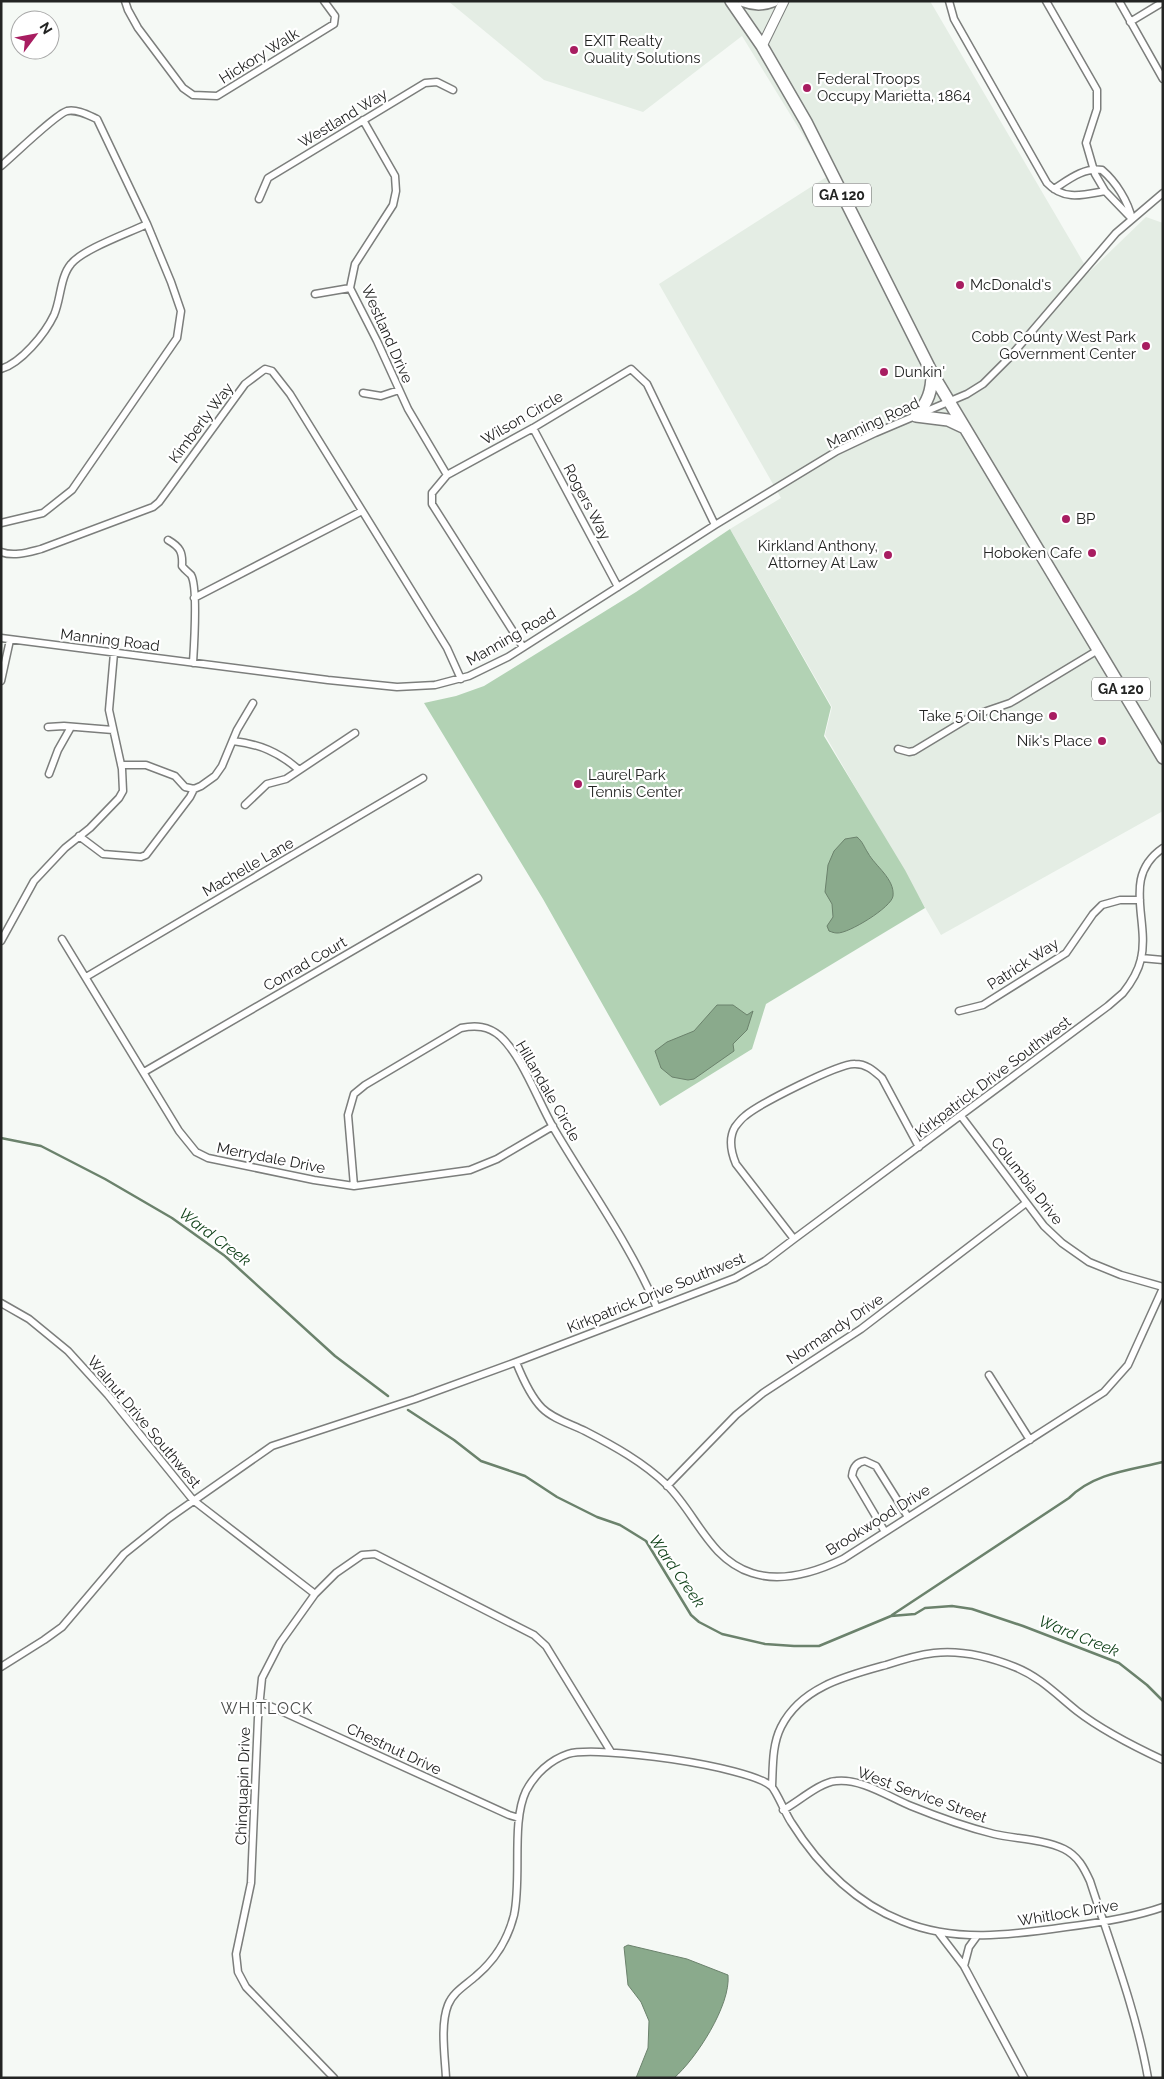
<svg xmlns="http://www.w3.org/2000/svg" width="1164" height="2079" viewBox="0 0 1164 2079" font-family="Raleway,sans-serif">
  <rect width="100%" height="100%" fill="#f5f9f5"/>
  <path fill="#e4ede4" d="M448 1H930L1089 272 1146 217 1163 223V811L941 935 825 735 832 707 730 529 781 498 659 284 828 176 742 36 643 112 544 80Z"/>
  <path fill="#b2d2b4" d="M730 529 831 707 824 736 905 870 925 908 766 1004 752 1049 660 1106 543 899 424 703 456 696 484 686 636 592Z"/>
  <path fill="#8aaa8c" stroke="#6b826c" d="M857 837C863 842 864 847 868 853 875 866 895 879 893 896 892 907 848 934 837 933 834 933 832 932 829 931L827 926 833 917 832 904 825 892 828 865 834 851 845 839Z
    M717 1005H733L747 1015 753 1011 747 1030 733 1044 734 1051 694 1079 688 1080 672 1077 661 1068 655 1051 667 1042 694 1031Z
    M628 1945 687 1959 728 1975C731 2005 696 2059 674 2078H636L648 2048 649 2021 641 2002 628 1985 624 1947Z"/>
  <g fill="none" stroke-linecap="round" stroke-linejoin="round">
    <path stroke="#6b826c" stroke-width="2.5" d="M1 1138 41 1146 105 1179 172 1218 225 1256 335 1356 388 1396
      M408 1410 454 1440 481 1461 525 1476 557 1497 597 1517 620 1525 646 1541 691 1615 699 1622 722 1634 765 1644 794 1646H819L891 1616 915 1614 925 1608 952 1606 972 1609 1023 1626 1119 1663 1147 1685 1163 1701
      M892 1615 1069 1498C1094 1473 1130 1470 1163 1462"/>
    <defs>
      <path id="street" d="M125 1 128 10 138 28 183 88 193 95 217 96 334 24 335 16 324 1
        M949 1 954 19 1047 183C1064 201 1083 195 1105 191
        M1046 1 1097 90V109L1086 143 1095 174 1105 191 1132 219
        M1119 1 1163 79
        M1130 22 1163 2
        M363 120 395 176 396 191 393 205 355 264 350 288 377 341 408 409 447 475
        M1 166C13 156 56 114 67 111 77 109 88 115 97 119L147 224C129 233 83 249 71 264 60 277 61 299 54 315 45 334 21 363 1 369
        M1054 189C1068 180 1084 167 1102 170 1116 182 1128 201 1132 219
        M259 199 268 178 425 83 437 82 453 90
        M315 294 350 288
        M363 393 381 396 399 390
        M533 428 618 587
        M1 523 43 513 72 490 177 338 181 311 171 282 147 224
        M168 540C180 547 183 552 182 566 185 570 188 572 191 575 198 586 194 647 193 663
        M1 552C14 557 29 552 41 549L153 507 159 502 245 384 265 369 272 371 290 394 447 648 461 679
        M194 598 362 511
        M1 638 328 680 397 687 435 685 469 676 508 657 715 525 837 451 875 433 967 394 983 384 1009 358 1116 233 1163 193
        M523 647 432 504V493L447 475 533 428 631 369 647 384 715 525
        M1 681 10 640
        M48 727 64 726 113 730
        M233 741C259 744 279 752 299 770
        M898 749 909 752 914 751 972 716 1010 703 1098 650
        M121 765H146L175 776 185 787 194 789 201 786 215 776 222 766 237 730 253 703
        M49 774 58 750 71 727
        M245 805 267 784 286 779 355 733
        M79 836 103 854 141 857 146 855 190 797 194 789
        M62 939 179 1131 196 1152 208 1158 314 1180 354 1186 470 1170 497 1159 553 1126
        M1 941 34 881 65 848 90 828 119 798 123 791 122 769 109 710 114 653
        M1141 958 1163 960
        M86 977 423 778
        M959 1011 983 1005 1066 953 1093 914 1102 905 1120 900H1140
        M144 1072 478 878
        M961 1116 1044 1226 1062 1243 1089 1262 1121 1275 1163 1287
        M354 1186 348 1115 354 1094 365 1085 461 1028C476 1025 488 1026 500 1036 522 1056 538 1101 553 1127 588 1187 630 1244 657 1308
        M794 1239 736 1164C731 1152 728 1139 735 1127 738 1123 741 1119 745 1116 759 1104 839 1063 855 1064 867 1064 874 1071 882 1078L919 1147
        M1 1303 29 1319 68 1351 108 1395 193 1500 315 1594
        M516 1362C522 1377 530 1396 542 1408 553 1419 571 1424 585 1431 614 1446 643 1462 667 1485 697 1515 709 1559 752 1573 782 1583 816 1572 843 1559L1104 1392 1128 1365 1163 1288
        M989 1375 1030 1440
        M667 1486 736 1415 763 1393 861 1329 1026 1203
        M885 1532 852 1476C853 1467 857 1462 865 1461L876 1466 908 1517
        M1 1667 44 1640 62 1627 124 1554 169 1518 272 1446 415 1399 516 1362 735 1278 765 1261 794 1239 1108 1006 1123 993C1131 983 1138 972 1141 959 1150 919 1121 877 1163 848
        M259 1701 509 1815 519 1818
        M772 1786C773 1766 772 1745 781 1727 801 1687 846 1676 886 1665 901 1660 917 1655 934 1653 961 1650 990 1657 1015 1667 1040 1677 1057 1695 1077 1711 1103 1731 1133 1746 1163 1760
        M783 1810C798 1802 820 1782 836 1781 861 1778 889 1797 911 1806 938 1817 966 1827 994 1834 1016 1839 1043 1839 1064 1849 1078 1856 1084 1868 1090 1881 1111 1946 1136 2010 1148 2078
        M938 1932 964 1966
        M977 1936 969 1947 964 1966 1024 2078
        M334 2078 246 1987 238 1972 236 1954 251 1883 258 1718 262 1678 280 1643 315 1594 336 1573 362 1555 375 1554 534 1635 546 1646 611 1752
        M446 2078C445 2057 440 2025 448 2005 453 1992 466 1985 476 1976 495 1960 508 1939 514 1915 522 1879 511 1822 526 1791 535 1774 550 1760 568 1754 597 1745 748 1766 771 1786 776 1790 786 1815 791 1822 818 1865 854 1902 902 1921 955 1943 1011 1935 1066 1927 1098 1923 1132 1918 1163 1907"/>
      <path id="secondary" d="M762 46 784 1"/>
      <path id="highway" d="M731 1 762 46 806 122 932 373 1163 758
        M744 1C754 5 763 5 773 1
        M916 416 948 420 965 428
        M916 416C928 402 932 391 932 373"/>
    </defs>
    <use href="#street" stroke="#7c7e7c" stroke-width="9"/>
    <use href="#secondary" stroke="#7c7e7c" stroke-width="11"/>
    <use href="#highway" stroke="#7c7e7c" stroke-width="14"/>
    <use href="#street" stroke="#fff" stroke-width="6"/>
    <use href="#secondary" stroke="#fff" stroke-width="9"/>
    <use href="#highway" stroke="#fff" stroke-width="11"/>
  </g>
  <g fill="#a81d61" stroke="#fff" stroke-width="2">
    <circle cx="574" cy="50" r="5"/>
    <circle cx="807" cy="88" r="5"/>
    <circle cx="960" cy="285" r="5"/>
    <circle cx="1146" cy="346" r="5"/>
    <circle cx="884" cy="372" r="5"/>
    <circle cx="1066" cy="519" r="5"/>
    <circle cx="1092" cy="553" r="5"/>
    <circle cx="888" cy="555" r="5"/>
    <circle cx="1053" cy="716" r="5"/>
    <circle cx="1102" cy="741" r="5"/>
    <circle cx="578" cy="784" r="5"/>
  </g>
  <g text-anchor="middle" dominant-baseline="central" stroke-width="4.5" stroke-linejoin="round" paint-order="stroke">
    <g fill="#fff" stroke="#656665" stroke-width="1">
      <rect x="813" y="183.5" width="58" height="23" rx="4"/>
      <rect x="1092" y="677.5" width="58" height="23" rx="4"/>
    </g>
    <g font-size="14" font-weight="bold" fill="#232423">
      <text x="842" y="195">GA 120</text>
      <text x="1121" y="689">GA 120</text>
    </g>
    <g font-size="15" fill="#232423" stroke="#fff" text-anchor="start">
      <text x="584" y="41">EXIT Realty<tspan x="584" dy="17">Quality Solutions</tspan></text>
      <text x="817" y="79">Federal Troops<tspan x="817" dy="17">Occupy Marietta, 1864</tspan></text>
      <text x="970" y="285">McDonald's</text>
      <text x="1136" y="337" text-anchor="end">Cobb County West Park<tspan x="1136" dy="17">Government Center</tspan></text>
      <text x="894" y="372">Dunkin'</text>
      <text x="1076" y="519">BP</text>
      <text x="878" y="546" text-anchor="end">Kirkland Anthony,<tspan x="878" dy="17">Attorney At Law</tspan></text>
      <text x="1082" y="553" text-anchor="end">Hoboken Cafe</text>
      <text x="1043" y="716" text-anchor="end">Take 5 Oil Change</text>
      <text x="1092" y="741" text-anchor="end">Nik's Place</text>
      <text x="588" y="775">Laurel Park<tspan x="588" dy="17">Tennis Center</tspan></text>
    </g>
    <g font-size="15" fill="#232423" stroke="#fff">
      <text transform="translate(259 56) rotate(-32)">Hickory Walk</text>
      <text transform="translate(343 118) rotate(-31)">Westland Way</text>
      <text transform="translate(387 334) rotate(66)">Westland Drive</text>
      <text transform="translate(522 418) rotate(-30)">Wilson Circle</text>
      <text transform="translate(201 423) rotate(-53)">Kimberly Way</text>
      <text transform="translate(873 423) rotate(-25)">Manning Road</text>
      <text transform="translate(587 502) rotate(62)">Rogers Way</text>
      <text transform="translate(511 637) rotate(-30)">Manning Road</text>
      <text transform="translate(110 640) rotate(7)">Manning Road</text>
      <text transform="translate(248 867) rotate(-30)">Machelle Lane</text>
      <text transform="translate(305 964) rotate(-30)">Conrad Court</text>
      <text transform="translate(1023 964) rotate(-33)">Patrick Way</text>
      <text transform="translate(993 1077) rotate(-37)">Kirkpatrick Drive Southwest</text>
      <text transform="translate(548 1091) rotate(60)">Hillandale Circle</text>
      <text transform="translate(271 1158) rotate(11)">Merrydale Drive</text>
      <text transform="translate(1027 1181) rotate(52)">Columbia Drive</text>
      <text transform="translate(656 1293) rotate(-22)">Kirkpatrick Drive Southwest</text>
      <text transform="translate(835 1329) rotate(-34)">Normandy Drive</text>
      <text transform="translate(144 1422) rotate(50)">Walnut Drive Southwest</text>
      <text transform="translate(878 1520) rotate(-32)">Brookwood Drive</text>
      <text transform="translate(394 1749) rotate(25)">Chestnut Drive</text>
      <text transform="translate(243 1786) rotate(-88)">Chinquapin Drive</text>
      <text transform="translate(922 1795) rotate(20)">West Service Street</text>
      <text transform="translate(1068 1913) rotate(-9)">Whitlock Drive</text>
    </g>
    <g font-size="16" font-style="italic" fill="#0d3f16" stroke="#fff">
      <text transform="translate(215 1237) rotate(37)">Ward Creek</text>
      <text transform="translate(677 1571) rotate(55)">Ward Creek</text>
      <text transform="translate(1079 1636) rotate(22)">Ward Creek</text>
    </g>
    <g font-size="16" letter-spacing="1" fill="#494b49" stroke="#fff">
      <text x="267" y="1708">WHITLOCK</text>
    </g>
  </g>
  <rect width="1164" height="2079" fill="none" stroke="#232423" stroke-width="5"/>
  <g transform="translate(35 35) rotate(58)"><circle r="24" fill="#ffffff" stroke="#a7a7a7"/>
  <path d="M0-4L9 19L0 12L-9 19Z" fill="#a81d61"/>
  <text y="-8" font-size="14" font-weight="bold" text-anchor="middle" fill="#232423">N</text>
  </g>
</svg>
